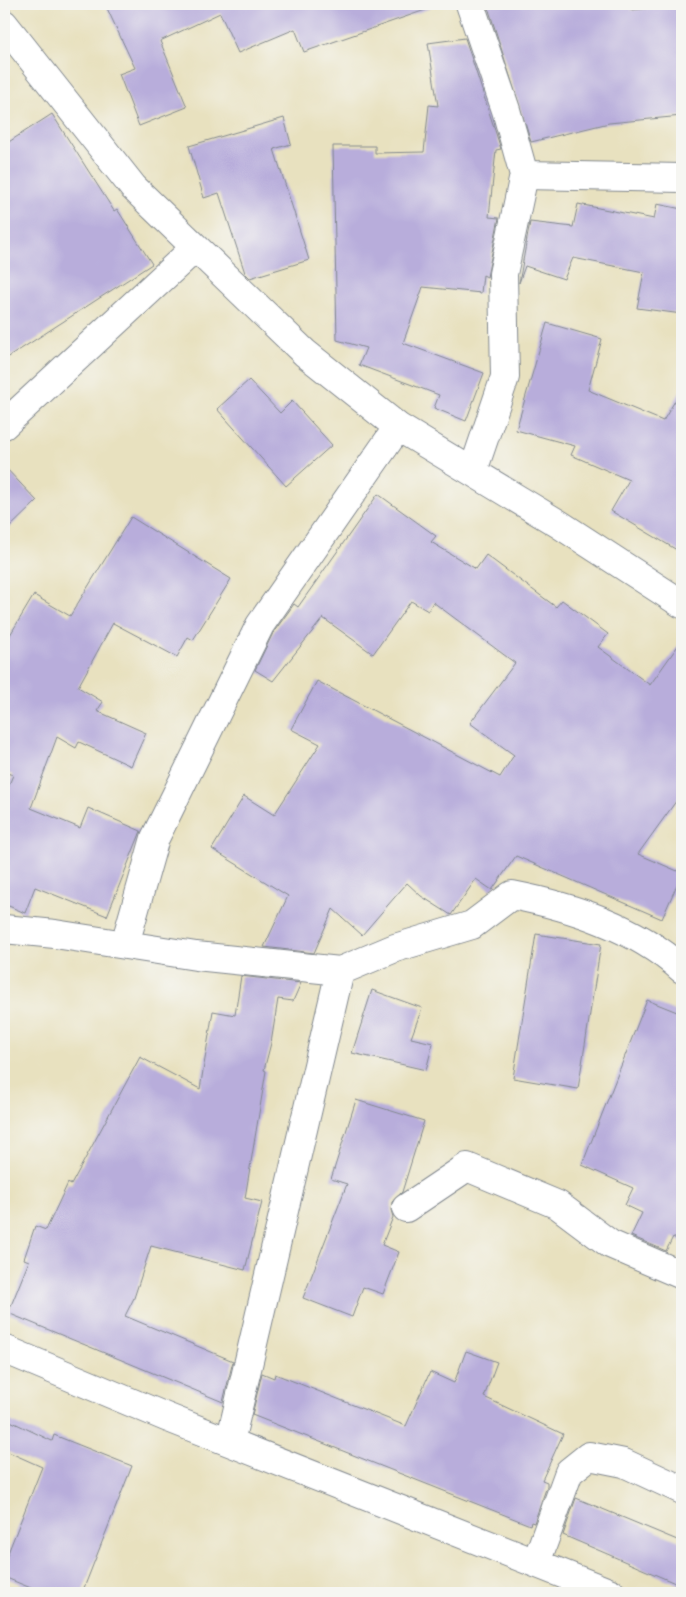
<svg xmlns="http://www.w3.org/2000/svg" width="686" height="1597" viewBox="0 0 686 1597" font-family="'Architects Daughter',sans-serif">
  <rect width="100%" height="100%" fill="#f6f6f2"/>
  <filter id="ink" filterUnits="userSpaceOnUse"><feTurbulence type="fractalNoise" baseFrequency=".02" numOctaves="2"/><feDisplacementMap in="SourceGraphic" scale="10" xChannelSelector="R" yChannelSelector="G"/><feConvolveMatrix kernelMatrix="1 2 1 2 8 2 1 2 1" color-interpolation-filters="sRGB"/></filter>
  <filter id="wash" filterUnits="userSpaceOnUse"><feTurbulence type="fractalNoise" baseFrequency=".0096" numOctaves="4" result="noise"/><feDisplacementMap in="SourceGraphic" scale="20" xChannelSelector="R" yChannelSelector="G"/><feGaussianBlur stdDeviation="1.12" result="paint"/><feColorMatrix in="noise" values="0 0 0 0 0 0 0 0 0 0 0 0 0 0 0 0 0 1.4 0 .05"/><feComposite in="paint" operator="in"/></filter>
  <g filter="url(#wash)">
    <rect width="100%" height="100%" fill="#e8e1bf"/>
    <g id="blocks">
      <path fill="#b8addb" d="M105 4H430L431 8 304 52 295 29 238 53 220 13 160 41 187 107 139 126 119 74 135 68Z
        M487 4H631V10L682 5V116L609 123 531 142Z
        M465 38 501 149 496 150 489 217 499 218 487 277 483 275 481 293 423 287 403 343 484 373 466 421 434 408 439 395 359 365 366 348 337 340 333 146H375V153L424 152 429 105 438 106 428 43Z
        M52 114 114 211 117 209 152 264 4 360V145Z
        M284 118 291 144 274 149 309 260 250 278 245 273 219 193 204 198 189 146Z
        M578 204 654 219 657 204 682 209V314L637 308 644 272 573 258 564 279 525 266 519 283 530 222 573 227Z
        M547 323 602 339 588 390 663 421 682 389V553L611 511 629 480 571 455 575 446 516 430Z
        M249 380 280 413 292 401 332 445 286 486 217 409Z
        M4 466 37 501 4 533Z
        M378 494 436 536 431 542 476 569 486 555 556 607 562 600 608 634 598 647 650 685 682 640V793L638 854 682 873 662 919 516 856 492 890 476 879 451 915 421 896 407 883 362 935 333 909 314 953 264 947 288 896 212 849 244 796 274 815 320 744 291 729 317 681 500 777 514 755 470 723 515 663 433 602 428 611 411 601 373 654 323 618 273 681 255 670 273 633 294 604 298 607Z
        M131 517 231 579 193 640 188 637 177 657 113 623 78 687 103 702 97 711 146 733 131 766 79 742 76 748 57 737 31 808 80 828 88 808 141 831 107 916 35 887 25 913 4 904V797L13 775 4 772V645L34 595 70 616Z
        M536 934 601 944 578 1089 513 1078Z
        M241 976 301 983 293 1001 278 999 271 1043 264 1070 266 1071 245 1198 262 1202 245 1270 151 1246 134 1298 125 1316 233 1361 223 1402 8 1313 29 1261 24 1259 35 1226 46 1230 68 1183 71 1185 140 1057 200 1089 213 1011 235 1015Z
        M372 990 422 1008 411 1038 433 1043 426 1070 352 1053Z
        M647 1000 682 1014V1242L673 1237 666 1251 631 1236 642 1213 625 1205 633 1188 582 1165Z
        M356 1100 424 1121 402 1192 392 1202 391 1210 393 1217 382 1245 399 1252 383 1294 363 1287 352 1317 303 1298 347 1184 331 1179Z
        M466 1351 497 1362 484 1397 563 1434 542 1480 547 1482V1486L534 1523 531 1522 530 1525 252 1415 262 1373 274 1378 275 1374 406 1426 430 1372 454 1383Z
        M4 1418 52 1441 54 1435 132 1466 82 1593H43L4 1577V1563L42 1467 4 1450Z
        M576 1498 682 1542V1586L563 1535Z"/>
    </g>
  </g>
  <g filter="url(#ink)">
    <use href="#blocks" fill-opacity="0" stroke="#82888e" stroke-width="1"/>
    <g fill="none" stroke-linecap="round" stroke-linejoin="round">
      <defs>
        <path id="minor" d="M470 4 506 110 524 175 503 274 505 377 473 471
          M4 24 133 187 305 353 398 427 559 524 682 604
          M524 175 682 178
          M4 425 195 248
          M4 929 55 934 196 956 340 971 395 948 472 925 512 895C573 907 635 927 682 969
          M125 944 155 838 260 625 398 427
          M406 1208 467 1167 558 1205 610 1244 682 1275
          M4 1349 166 1417 611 1593
          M230 1442 340 971
          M536 1563 569 1472 589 1456 624 1463 682 1490"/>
      </defs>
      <use href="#minor" stroke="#82888e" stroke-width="30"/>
      <use href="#minor" stroke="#fff" stroke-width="28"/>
    </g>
  </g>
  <rect width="686" height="1597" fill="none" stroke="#f6f6f2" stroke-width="20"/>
</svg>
